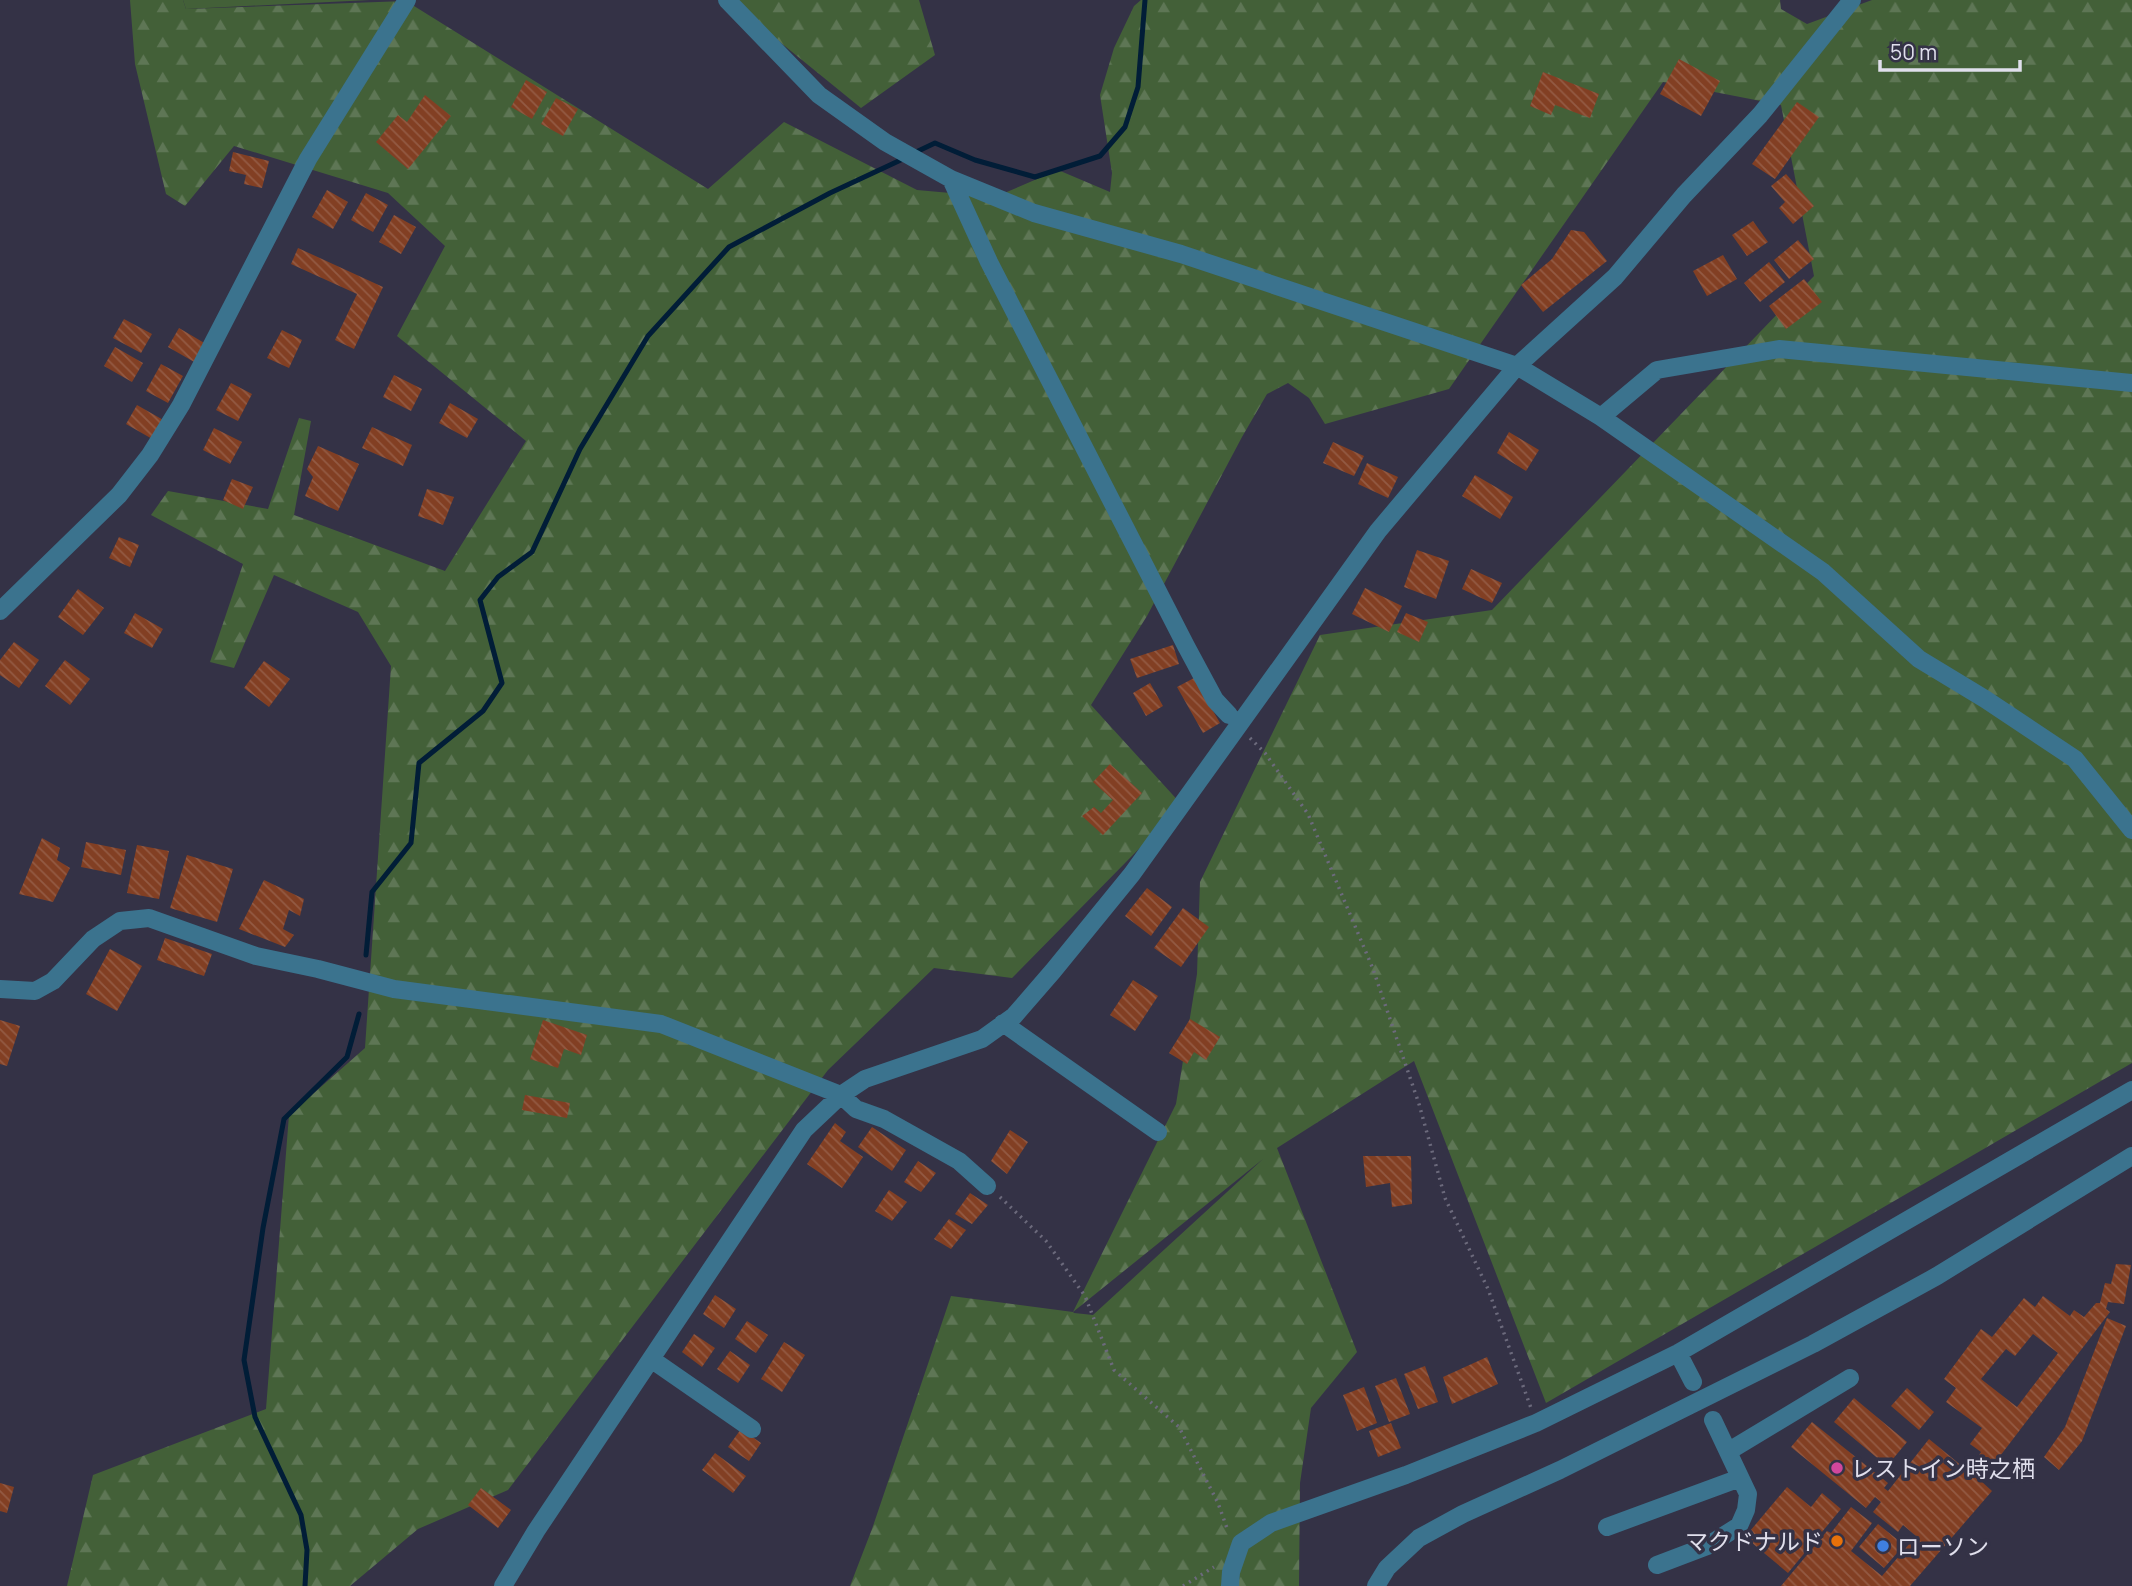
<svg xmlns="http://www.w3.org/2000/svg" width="2132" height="1586" viewBox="0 0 2132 1586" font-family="Manrope,'Noto Sans JP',sans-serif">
  <defs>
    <pattern id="forest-firs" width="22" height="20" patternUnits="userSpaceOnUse" patternTransform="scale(1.75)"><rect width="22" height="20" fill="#436038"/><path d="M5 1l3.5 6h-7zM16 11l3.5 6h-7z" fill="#5e7655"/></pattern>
    <pattern id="building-back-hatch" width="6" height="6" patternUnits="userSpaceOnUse" patternTransform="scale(1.75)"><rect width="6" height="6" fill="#823f23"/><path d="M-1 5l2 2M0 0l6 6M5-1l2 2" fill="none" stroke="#935a43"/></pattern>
  </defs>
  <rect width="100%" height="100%" fill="#343246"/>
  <path fill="url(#forest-firs)" fill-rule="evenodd" d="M130 0H183L186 9 406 1 708 189 784 122 917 190 995 197 1058 170 1110 192 1112 173 1100 95 1114 48 1134 6 1141 0H1780L1781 9 1807 24 1872 0H2132V1063L1546 1403 1414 1061 1277 1148 1357 1352 1311 1408 1300 1483 1299 1586H850L872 1529 951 1296 1073 1312 1176 1104 1197 974 1200 882 1320 635 1492 610 1814 276 1781 105 1663 82 1449 389 1325 424 1309 398 1288 383 1267 394 1242 437 1147 616 1091 705 1182 805 1012 978 934 968 828 1070 508 1490 418 1529 350 1586H67L93 1475 266 1409 289 1115 365 1048 391 666 358 612 274 575 234 668 210 662 243 564 151 515 168 491 268 509 299 418 311 421 294 515 445 571 526 441 397 336 445 246 388 193 234 146 185 206 166 194 135 64ZM1263 1159 1093 1315 1074 1313 1073 1312Z
    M728 0H919L935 55 861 108Z"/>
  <path fill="#436038" d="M183 0H370L186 9Z"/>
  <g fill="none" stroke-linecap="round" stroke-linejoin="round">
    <path stroke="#011d37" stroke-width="5" d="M914 153 935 143 975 160 1035 177 1100 156 1125 127 1138 87 1145 0
      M366 955 372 892 411 843 419 763 483 711 502 683 480 600 498 577 532 552 580 449 648 336 729 247 830 193 905 158
      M305 1586 307 1550 301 1515 255 1417 244 1360 263 1228 284 1119 347 1057 359 1014"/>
  </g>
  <path fill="url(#building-back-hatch)" fill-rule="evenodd" d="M1679 59 1720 81 1701 116 1660 94Z
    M1543 72 1599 94 1590 118 1555 105 1551 115 1530 106Z
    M526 80 547 92 532 119 511 107Z
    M425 95 451 116 408 169 376 142 398 115 407 122Z
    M556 98 578 109 563 136 541 124Z
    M1797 102 1819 117 1775 179 1752 164Z
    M233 152 269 161 262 188 244 184 246 175 229 171Z
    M1786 174 1814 206 1793 224 1779 208 1785 202 1771 186Z
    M327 190 348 202 333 229 312 217Z
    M366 193 388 205 373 232 351 220Z
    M394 215 416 227 401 254 379 242Z
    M1753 221 1768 242 1747 256 1732 235Z
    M1571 230 1584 232 1607 261 1543 312 1521 285 1552 259Z
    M1798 240 1814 259 1789 279 1774 260Z
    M298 248 383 287 354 349 335 340 357 294 291 264Z
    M1723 255 1737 279 1707 296 1693 271Z
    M1769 262 1785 282 1760 302 1744 283Z
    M1804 279 1822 302 1786 329 1769 306Z
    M124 319 152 334 141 353 113 338Z
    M179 328 206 344 196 363 168 347Z
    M282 330 302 340 289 368 267 358Z
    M115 347 143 363 132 382 104 366Z
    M161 364 183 376 168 403 146 391Z
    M394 375 422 389 411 411 383 397Z
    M231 383 252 394 238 421 216 410Z
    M450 403 478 419 467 438 439 423Z
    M137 405 165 421 154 440 126 424Z
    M372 427 412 445 403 466 362 448Z
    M214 428 242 442 230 464 203 450Z
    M1509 432 1539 450 1526 471 1497 453Z
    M1333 442 1364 456 1354 476 1323 463Z
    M318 446 359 464 338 511 305 496 313 477 307 469Z
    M1367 463 1398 477 1388 498 1358 484Z
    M1475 475 1513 497 1500 519 1462 496Z
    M232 479 253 487 243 509 223 500Z
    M427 489 454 497 443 525 418 516Z
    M119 537 139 545 130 567 109 558Z
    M1417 550 1449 561 1436 599 1404 587Z
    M1471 569 1502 583 1492 603 1462 589Z
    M1365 588 1402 606 1389 632 1352 614Z
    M78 589 104 608 83 635 58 617Z
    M135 613 163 629 152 648 124 633Z
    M1406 613 1428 622 1419 642 1397 632Z
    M14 642 39 660 19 688 0 675V660Z
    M1173 645 1179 664 1137 678 1130 659Z
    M65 660 90 679 70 705 45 686Z
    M264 661 290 679 269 707 244 688Z
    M1194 678 1220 723 1203 733 1177 687Z
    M1150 683 1163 706 1146 716 1133 693Z
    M1110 764 1142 793 1103 835 1082 816 1094 807 1101 813 1113 800 1093 782Z
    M42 838 60 848 57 860 70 868 53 902 19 894Z
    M86 842 126 850 121 875 81 867Z
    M137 845 169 851 159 899 127 893Z
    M187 855 233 869 217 922 170 908Z
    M264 880 304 899 300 916 289 910 283 929 294 935 285 947 239 929Z
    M1147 888 1172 907 1151 936 1125 916Z
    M1183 908 1209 927 1181 967 1154 948Z
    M165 938 212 954 204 976 157 960Z
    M110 949 142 966 117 1011 86 994Z
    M1133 980 1158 996 1135 1031 1110 1015Z
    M1190 1019 1220 1037 1206 1060 1194 1052 1187 1064 1169 1053Z
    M0 1020 20 1026 7 1066 0 1064Z
    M543 1020 587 1035 581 1055 564 1049 558 1068 530 1059Z
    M525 1095 570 1103 567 1118 522 1110Z
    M835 1123 846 1132 840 1141 863 1157 842 1188 807 1164Z
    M872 1127 906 1150 892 1171 858 1147Z
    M1010 1130 1028 1142 1007 1174 991 1161Z
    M1363 1156H1411L1412 1204 1392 1207 1390 1183 1366 1187Z
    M918 1161 936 1173 921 1192 904 1182Z
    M889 1190 907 1202 892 1221 875 1211Z
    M970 1193 988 1205 972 1224 955 1214Z
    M949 1219 966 1230 951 1249 934 1239Z
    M2116 1264 2131 1265 2124 1304 2108 1302 2106 1309 2110 1312 1981 1481 1992 1491 1910 1586H1781L1827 1531 1831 1533 1851 1507 1872 1523 1851 1551 1882 1576 1916 1536 1903 1525 1898 1532 1873 1512 1881 1502 1875 1497 1866 1508 1791 1447 1812 1422 1888 1483 1884 1488 1888 1491 1929 1439 1968 1471 1981 1452 1970 1444 1982 1428 1946 1402 1956 1388 1944 1379 1981 1329 1992 1337 2024 1298 2035 1307 2043 1296 2070 1316 2074 1310 2084 1317 2096 1303H2100L2105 1283 2111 1284ZM2033 1334 2058 1353 2017 1407 1981 1379 2006 1349 2015 1356Z
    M715 1295 736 1309 724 1328 703 1314Z
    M2107 1318 2126 1326 2082 1441 2059 1470 2044 1457 2065 1427Z
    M747 1321 768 1335 756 1353 735 1339Z
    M694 1334 715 1348 702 1367 682 1352Z
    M784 1342 805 1355 782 1392 761 1379Z
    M730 1351 750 1365 738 1383 717 1369Z
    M1487 1357 1498 1384 1452 1404 1443 1377Z
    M1425 1366 1438 1402 1418 1409 1404 1374Z
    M1396 1378 1410 1414 1389 1422 1375 1386Z
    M1364 1387 1377 1423 1357 1431 1343 1395Z
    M1907 1388 1934 1412 1919 1430 1891 1406Z
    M1854 1398 1907 1442 1887 1466 1834 1422Z
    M1391 1423 1401 1448 1378 1457 1369 1431Z
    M741 1429 761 1443 749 1461 728 1447Z
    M715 1453 746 1476 733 1493 702 1470Z
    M0 1483 14 1487 7 1513 0 1511Z
    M1787 1487 1811 1507 1822 1493 1841 1509 1788 1573 1745 1537Z
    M481 1488 511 1510 498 1528 468 1505Z
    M1878 1524 1904 1545 1884 1568 1859 1547Z"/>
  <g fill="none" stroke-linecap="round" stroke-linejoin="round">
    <path stroke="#6c6a7c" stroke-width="3.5" stroke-dasharray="2 5" stroke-linecap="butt" d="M1250 738 1265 753 1308 814 1373 969 1419 1104 1445 1198 1488 1289 1531 1408
      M1000 1197 1046 1241 1085 1296 1114 1370 1179 1427 1218 1503 1228 1531
      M1183 1586 1214 1567"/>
    <path stroke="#3b738e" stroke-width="18" d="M727 0 819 95 885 142 951 179 1034 213 1181 254 1517 366 1601 417 1823 572 1919 659 1985 699 2075 759 2132 830
      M951 179 989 262 1186 646 1215 700 1229 715
      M1601 417 1657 370 1779 349 2132 383
      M0 611 119 495 150 455 181 405 308 159 407 0
      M0 989 35 991 53 981 93 939 120 921 149 918 256 956 318 969 394 989 661 1024 841 1095 856 1109 884 1119 959 1161 987 1186
      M1003 1023 1158 1132
      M1678 1353 1693 1382
      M651 1359 752 1429
      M1729 1451 1850 1378
      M1607 1527 1740 1478
      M1657 1565 1707 1546 1739 1526 1746 1510 1748 1494 1713 1420
      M503 1586 536 1531 804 1130 841 1095 865 1079 982 1039 1014 1016 1053 971 1132 874 1378 531 1517 366 1615 277 1684 195 1760 115 1852 0
      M1230 1586 1231 1572 1241 1543 1271 1523 1406 1475 1536 1423 1678 1353 2132 1090
      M1376 1586 1387 1568 1419 1538 1463 1514 1560 1470 1813 1344 1937 1276 2132 1156"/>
  </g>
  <circle fill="#d1479c" stroke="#343246" stroke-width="2.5" cx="1837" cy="1468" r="7"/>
  <circle fill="#e8710a" stroke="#343246" stroke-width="2.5" cx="1837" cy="1541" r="7"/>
  <circle fill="#3f7fe0" stroke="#343246" stroke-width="2.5" cx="1883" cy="1546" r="7"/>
  <g text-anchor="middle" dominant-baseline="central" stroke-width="7" stroke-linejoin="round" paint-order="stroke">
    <g font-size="23" fill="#e0dfec" stroke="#343246" text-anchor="start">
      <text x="1851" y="1468">レストイン時之栖</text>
      <text x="1823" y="1541" text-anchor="end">マクドナルド</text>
      <text x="1897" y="1546">ローソン</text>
    </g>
  </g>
  <path d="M1880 60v10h140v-10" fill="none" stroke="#e0dfec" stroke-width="3.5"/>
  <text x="1890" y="60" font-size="21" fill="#e0dfec" stroke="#343246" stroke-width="5" paint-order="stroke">50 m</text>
</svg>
